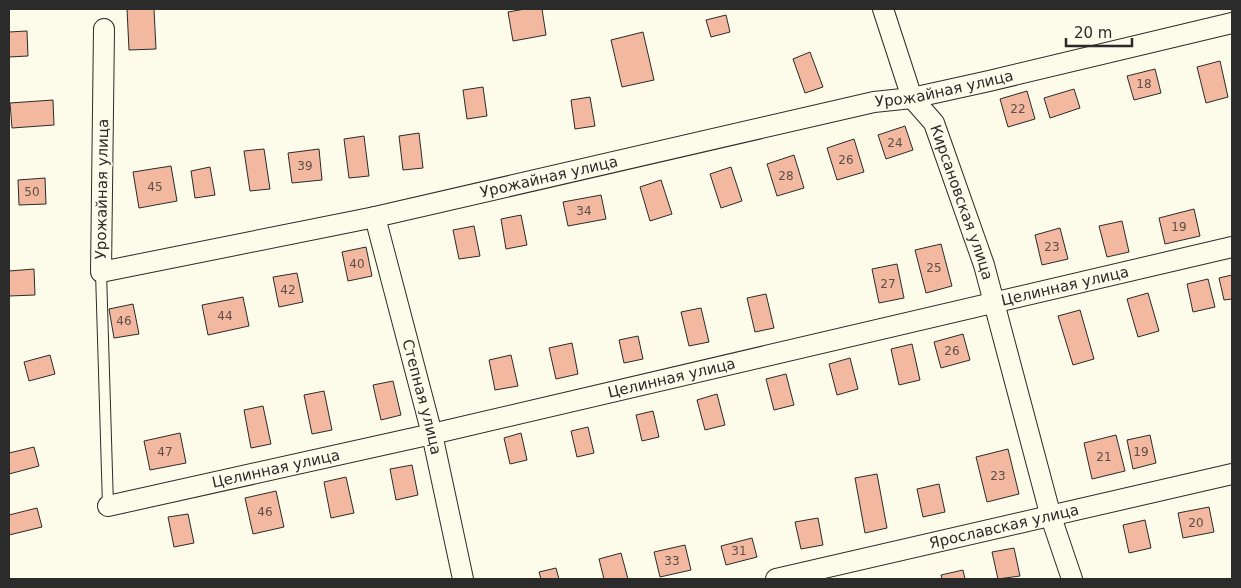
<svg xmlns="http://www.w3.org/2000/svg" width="1241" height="588" viewBox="0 0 1241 588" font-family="'DejaVu Sans',sans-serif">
  <rect width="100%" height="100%" fill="#fdfbea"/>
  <path fill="#f2b8a0" stroke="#2b2b2b" d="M127 9H154L156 49 129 50Z
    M525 9H542L546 35 513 41 508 12Z
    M726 15 730 32 711 37 706 20Z
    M27 31 28 56 9 57V32Z
    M643 32 654 80 622 87 611 40Z
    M810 52 823 87 805 93 793 59Z
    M1220 61 1228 97 1206 103 1197 67Z
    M1155 69 1161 93 1134 100 1127 76Z
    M483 87 487 116 467 119 463 90Z
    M1074 89 1080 108 1050 118 1044 98Z
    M1027 91 1035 119 1008 127 1000 99Z
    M590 97 595 126 575 129 571 100Z
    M53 100 54 125 12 128 10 103Z
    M905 126 913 150 886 159 878 135Z
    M419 133 423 168 403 170 399 136Z
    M364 136 369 176 349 178 344 139Z
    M854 139 864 172 837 180 827 148Z
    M264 149 270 189 250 191 244 151Z
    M319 149 322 180 292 183 288 153Z
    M794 155 804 188 777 196 767 164Z
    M171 166 177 201 139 208 133 172Z
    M210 167 215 195 195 198 191 171Z
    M731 167 742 201 721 208 710 174Z
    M45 178 46 204 19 205 18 180Z
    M661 180 672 214 650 221 640 187Z
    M601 195 606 219 568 226 563 202Z
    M1194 209 1200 236 1165 244 1159 218Z
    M521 215 527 245 506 249 501 219Z
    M1122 221 1129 252 1107 257 1099 226Z
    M474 226 480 256 459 259 453 230Z
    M1060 228 1068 259 1042 265 1035 235Z
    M941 244 952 286 926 293 915 250Z
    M366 247 372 276 348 281 342 252Z
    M897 264 904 298 879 303 872 269Z
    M34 269 35 295 9 296V271Z
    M297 273 303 302 279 307 273 277Z
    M1232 275V299L1224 300 1219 278Z
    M1208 279 1215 307 1193 312 1187 284Z
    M1148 293 1159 331 1138 337 1127 299Z
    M766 294 774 328 755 332 747 298Z
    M243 297 249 326 208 335 202 305Z
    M133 304 139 334 114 338 109 309Z
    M701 308 709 342 689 346 681 312Z
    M1080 310 1094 359 1073 365 1058 316Z
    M963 334 970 360 941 368 934 342Z
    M638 336 643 359 624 363 619 340Z
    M572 343 578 374 556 379 549 348Z
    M912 344 920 380 899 385 891 349Z
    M50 355 55 374 29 381 24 362Z
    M511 355 518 386 495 390 489 360Z
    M850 358 858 389 837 395 829 364Z
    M786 374 794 405 774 410 766 379Z
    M393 381 401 415 381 420 373 385Z
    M324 391 332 430 312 434 304 395Z
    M717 394 725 425 705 430 697 400Z
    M263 406 271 444 251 448 244 410Z
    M653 411 659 437 642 441 636 415Z
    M588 427 594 453 577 457 571 431Z
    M180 433 186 463 150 470 144 441Z
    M521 433 527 460 510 464 504 438Z
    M1116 435 1125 471 1092 479 1084 443Z
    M1150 435 1156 463 1133 469 1127 440Z
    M34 447 39 466 9 474V453Z
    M1008 449 1019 494 987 502 976 457Z
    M412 465 418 495 396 500 390 469Z
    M877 474 887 528 865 533 855 478Z
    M346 477 354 513 331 518 324 482Z
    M939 484 945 512 923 517 917 489Z
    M276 491 284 527 253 534 245 498Z
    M1209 507 1214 532 1183 538 1178 513Z
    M37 508 42 527 9 535V515Z
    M188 514 194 543 174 547 168 517Z
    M818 518 823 545 801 549 795 522Z
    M1145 520 1151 548 1129 553 1123 525Z
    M752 538 757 557 726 565 721 546Z
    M685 545 691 570 660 577 654 552Z
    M1014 548 1020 576 998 579 992 552Z
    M621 553 628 579H604L599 559Z
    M556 568 559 579H541L539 572Z
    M963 570 965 579H942L941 575Z"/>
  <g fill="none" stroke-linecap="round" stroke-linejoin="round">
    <defs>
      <path id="service" d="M101 272 108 506"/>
      <g id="minor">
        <path id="s1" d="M883 9 912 98 934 123 984 265 1051 517 1072 579"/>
        <path id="s2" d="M104 29 101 272 375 217 874 102 912 98 989 81 1232 23"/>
        <path id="s3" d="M375 217 432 434 463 579"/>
        <path id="s4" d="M108 506 432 434 1232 247"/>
        <path id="s5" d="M776 579 1232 474"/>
      </g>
    </defs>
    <use href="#service" stroke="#2b2b2b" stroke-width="12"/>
    <use href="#minor" stroke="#2b2b2b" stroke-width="22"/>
    <use href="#service" stroke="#fdfbea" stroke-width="10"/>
    <use href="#minor" stroke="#fdfbea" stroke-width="20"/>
  </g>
  <g text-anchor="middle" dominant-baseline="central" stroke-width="4" stroke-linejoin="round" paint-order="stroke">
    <g font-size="12" fill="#5d4e48">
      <text x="1144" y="84">18</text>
      <text x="1018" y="109">22</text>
      <text x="895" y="143">24</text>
      <text x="846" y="160">26</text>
      <text x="305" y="166">39</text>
      <text x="786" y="176">28</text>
      <text x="155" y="187">45</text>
      <text x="32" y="192">50</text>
      <text x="584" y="211">34</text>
      <text x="1179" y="227">19</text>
      <text x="1052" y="247">23</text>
      <text x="357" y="264">40</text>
      <text x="934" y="268">25</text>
      <text x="888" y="284">27</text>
      <text x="288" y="290">42</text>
      <text x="225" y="316">44</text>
      <text x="124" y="321">46</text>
      <text x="952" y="351">26</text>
      <text x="165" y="452">47</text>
      <text x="1141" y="452">19</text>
      <text x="1104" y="457">21</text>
      <text x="998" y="476">23</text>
      <text x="265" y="512">46</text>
      <text x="1196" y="523">20</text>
      <text x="739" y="551">31</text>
      <text x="672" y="561">33</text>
    </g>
    <g font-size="15" fill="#2b2b2b" stroke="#fdfbea">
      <text stroke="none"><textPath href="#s2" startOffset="1106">Урожайная улица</textPath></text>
      <text stroke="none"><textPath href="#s2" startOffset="701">Урожайная улица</textPath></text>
      <text transform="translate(102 189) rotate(-89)">Урожайная улица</text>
      <text stroke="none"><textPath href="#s1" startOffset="211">Кирсановская улица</textPath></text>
      <text stroke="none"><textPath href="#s4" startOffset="982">Целинная улица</textPath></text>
      <text stroke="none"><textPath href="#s4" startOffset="578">Целинная улица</textPath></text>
      <text stroke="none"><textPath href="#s3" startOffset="186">Степная улица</textPath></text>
      <text stroke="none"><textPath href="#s4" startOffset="172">Целинная улица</textPath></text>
      <text stroke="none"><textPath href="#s5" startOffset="234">Ярославская улица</textPath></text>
    </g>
  </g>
  <rect width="1241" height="588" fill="none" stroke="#2b2b2b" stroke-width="20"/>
  <path d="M1066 38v8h66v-8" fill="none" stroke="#2b2b2b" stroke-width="2.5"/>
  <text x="1074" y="38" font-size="15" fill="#2b2b2b" stroke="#fdfbea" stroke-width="4" paint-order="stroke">20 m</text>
</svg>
